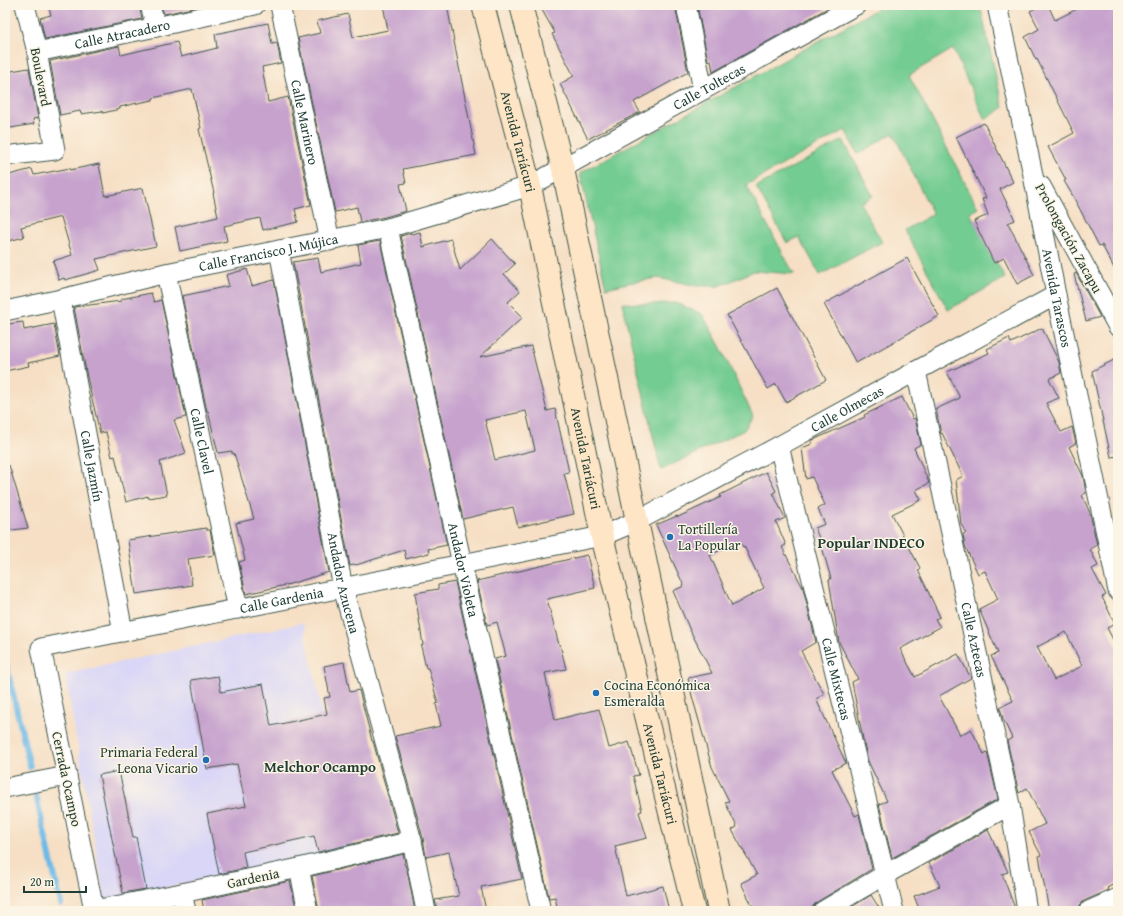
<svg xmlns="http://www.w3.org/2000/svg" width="1123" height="916" viewBox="0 0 1123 916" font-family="'Gentium Book Plus',serif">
  <rect width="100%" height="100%" fill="#fcf5e5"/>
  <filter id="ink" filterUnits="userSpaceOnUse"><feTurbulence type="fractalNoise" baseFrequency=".025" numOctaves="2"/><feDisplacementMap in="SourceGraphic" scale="8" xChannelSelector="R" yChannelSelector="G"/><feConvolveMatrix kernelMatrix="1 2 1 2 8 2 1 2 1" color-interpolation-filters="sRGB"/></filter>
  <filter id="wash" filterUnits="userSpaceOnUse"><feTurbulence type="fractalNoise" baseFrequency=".012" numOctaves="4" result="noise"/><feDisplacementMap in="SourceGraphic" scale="16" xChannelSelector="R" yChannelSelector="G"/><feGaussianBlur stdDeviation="0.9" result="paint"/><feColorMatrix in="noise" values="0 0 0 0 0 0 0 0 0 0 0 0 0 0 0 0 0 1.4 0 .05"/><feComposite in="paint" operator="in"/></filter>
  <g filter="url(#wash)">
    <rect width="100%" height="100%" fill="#f6dfc4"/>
    <path fill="#d9d6f7" d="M303 623 351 847 105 901 65 674Z"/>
    <path fill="#73cc92" stroke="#498463" d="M884 5H980L1003 108 985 120 953 49 909 75 978 208 970 213 1005 278 948 310 905 230 933 214 893 133 858 154 845 130 746 185 794 274 754 271 736 279 719 286H698L658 278 628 283 606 288 580 173Z
      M843 140 873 196 860 203 882 242 820 275 799 237 787 243 756 187Z
      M622 303 646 304 676 303 702 314 720 346 753 416 744 430 661 470Z"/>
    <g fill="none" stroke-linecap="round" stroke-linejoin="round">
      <path stroke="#6dbae7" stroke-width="6" d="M5 660 30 767
        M36 796 61 904"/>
    </g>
    <g id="blocks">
      <path fill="#c6a2cd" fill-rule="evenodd" d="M48 5H139L142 19 45 39 40 18 51 15Z
        M161 5H196L197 7 164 14Z
        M383 5H447L476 155 403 169 406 183 400 184 406 211 385 217 360 222 357 207 335 212 298 38 320 33 317 21 348 14 353 37 388 30Z
        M552 5H675L688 72 634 102 640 112 588 139 560 84 574 76 552 34 555 33 542 10Z
        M697 5H833L713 72 711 60 708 61Z
        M1042 5H1048L1055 20 1085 5H1118V276L1102 245 1099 246 1073 196 1064 181 1066 180 1048 147 1074 133 1037 59 1036 60 1025 37 1039 29 1030 11Z
        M268 23 272 44 277 43 281 63 262 67 268 102 288 97 311 205 295 209 298 222 263 230 260 218 224 226 227 241 180 251 175 227 218 217 213 193H214L199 129 201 128 192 89 153 98V100L133 104 120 107V109L103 113 102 111 81 114 80 111 60 115 50 61 119 46 121 55 177 42 181 57 217 48 215 34Z
        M29 68 38 118 33 119 34 124 5 129V72Z
        M984 123 1013 182 1000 189 1015 220 1008 223 1034 275 1017 284 1004 258 994 263 974 221 988 215 982 199 986 198 956 137Z
        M99 164 105 196 143 188 156 246 96 259 100 270 65 280 64 278 59 280 53 261 72 255 61 217 21 227 24 237 5 242V176L32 169 34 175 70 168V170Z
        M420 232 423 247 451 239 460 270 492 239 515 264 504 274 520 291 508 302 523 317 480 357 531 346 547 411 555 409 569 472 564 473 574 514 518 527 513 507 463 519 401 236 411 233 412 234ZM526 411 535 450 495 460 485 420Z
        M380 241 447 545 428 549 429 553 406 559 404 550 356 565 355 564 350 566 293 262 318 258 321 272 361 263 358 245Z
        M907 258 939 316 856 363 824 304Z
        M247 269 252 286 274 280 329 572 290 584 246 594 239 562 245 560 236 523 254 519 234 453 232 454V451L218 453 208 411H207L182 296 229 286 226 275Z
        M1076 273 1100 317 1086 321 1074 274Z
        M777 288 826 380 786 402 776 384 768 389 727 315Z
        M151 293 154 302 161 300 186 417 174 420 186 453 160 462 167 495 148 498V496L126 502 115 456 112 457 106 432 100 433 87 377 74 307 121 301V299Z
        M23 322 24 330 54 324 60 356 28 363 29 366 5 371V331L8 330 7 324Z
        M1042 328 1059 362 1061 373 1049 379 1059 398 1046 403 1061 432 1072 427 1076 443 1069 447 1083 476 1086 493 1082 495 1090 513 1097 545 1090 549 1098 566 1092 569 1106 595 1102 597 1115 624 1107 628 1118 649V882L1107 888 1109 890 1084 901 1080 905 1078 911H1049L1039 856 1041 855 1029 832 1045 824 1027 788 1019 793 1007 741 1012 738 1003 719 1000 707 1013 701 991 656 998 653 979 609 998 599 985 571 978 574 965 546 963 534 966 533 961 524 956 480 963 476 942 433 941 434 936 409 960 398 947 372 989 353 987 349 1009 338 1011 343ZM1066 632 1082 666 1054 680 1037 647Z
        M1118 358V456L1111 457 1092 371Z
        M902 397 913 419 915 418 921 444 914 448 929 483 916 490 921 500 892 514 920 568 918 570 940 617 935 619 940 627 900 649 915 677 958 654 971 678 939 696 960 735 971 729 984 754 987 752 998 799 892 858 879 804 887 801 868 761 863 739 852 682 858 679 839 642 829 580 831 579 821 543 815 528 825 524 818 509 825 505 812 477 806 479 802 448 812 444 811 441 813 440 865 417 864 415Z
        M9 465 28 528 5 531V466Z
        M766 472 776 491 773 493 785 518 776 522 786 545 782 547 803 588 816 642 801 651 824 694 816 699 846 763 832 770 855 816 859 814 872 869 817 902 813 906 812 911H755L741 883 757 875 732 830 737 827 725 802 729 801 712 767 692 696 688 678 712 673 689 628 673 591 684 586 656 525 677 516 678 517 721 497 720 495ZM740 541 743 547 744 546 764 588 732 606 710 555Z
        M206 528V530H210L215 555 188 559 192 585 136 594 128 540Z
        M587 555 595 588 547 599 559 645 560 644 566 669 545 673 555 720 599 709 609 748 629 742 639 775 633 776 642 811 639 812 647 838 615 846 626 896 663 886 669 911H558L555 897 549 898 495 659 506 656 497 622 487 625 477 581Z
        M455 582 522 879 481 887 486 911H437L435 900 459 896 449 852 426 857 423 838 395 736 441 726 436 704 438 703 428 668H426L421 646 423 645 415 593 438 589V585Z
        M344 662 350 692 359 690 372 741H373L398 833 318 852 314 836 243 852 246 868 219 874 207 814 246 806 237 764 207 769 191 680 218 676 221 692 263 684 271 726 327 714 324 698 330 697 324 666Z
        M119 771 133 837H136L146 889 123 893 99 775Z
        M988 830 1008 872 1002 874 1016 911H920L914 896 940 886 929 863Z
        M403 854 405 862 404 863 407 870 415 911H319L312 876Z
        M290 881 297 911H204L202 900Z
        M871 895 881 911H845Z"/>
    </g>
  </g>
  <g filter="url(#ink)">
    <use href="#blocks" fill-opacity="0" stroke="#3f554a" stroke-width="1"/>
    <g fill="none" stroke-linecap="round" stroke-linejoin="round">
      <defs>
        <g id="street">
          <path d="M150 5 156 27"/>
          <path id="s1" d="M280 5 330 241"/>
          <path d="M686 5 703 90"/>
          <path id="s2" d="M997 5 1032 170 1056 295 1118 591"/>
          <path id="s3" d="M37 52 156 27 255 5"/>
          <path d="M5 156 55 150 37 52 25 5"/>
          <path d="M1041 186 1118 327"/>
          <path id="s4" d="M388 228 462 564 541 911"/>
          <path id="s5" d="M279 250 343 588 412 841 426 911"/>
          <path id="s6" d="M166 273 238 609"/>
          <path id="s7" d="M61 299 123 632"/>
          <path id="s8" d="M5 311 61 299 166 273 388 228 530 186 856 5"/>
          <path id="s9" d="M916 371 1010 805 1027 911"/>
          <path id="s10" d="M779 446 894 911"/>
          <path d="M5 788 67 776"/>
          <path id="s11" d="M412 841 299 868 182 893 94 910 41 648 602 536 637 521 779 446 916 371 1056 295"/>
          <path d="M299 868 308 911"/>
          <path d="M182 893 186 911"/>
          <path d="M823 911 886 874 1010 805"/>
          <path d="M1089 911 1118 898"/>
        </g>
        <g id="secondary">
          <path id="s12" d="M483 5 530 186 602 536 694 911"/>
          <path d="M521 5 563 169 719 911"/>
        </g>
      </defs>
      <use href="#street" stroke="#3f554a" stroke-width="21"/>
      <use href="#secondary" stroke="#3f554a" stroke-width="24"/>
      <use href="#street" stroke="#fff" stroke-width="19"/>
      <use href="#secondary" stroke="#fde5c5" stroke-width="22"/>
    </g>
  </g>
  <g fill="#1f6fb2" stroke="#fcf5e5" stroke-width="1.5">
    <circle cx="670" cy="537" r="4"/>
    <circle cx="596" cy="693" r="4"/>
    <circle cx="206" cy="760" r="4"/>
  </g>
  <g text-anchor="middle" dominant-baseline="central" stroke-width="3" stroke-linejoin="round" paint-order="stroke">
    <g font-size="14" fill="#1f3d34" stroke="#fcf5e5">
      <text stroke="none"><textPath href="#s3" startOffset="87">Calle Atracadero</textPath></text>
      <text transform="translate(41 77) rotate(79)">Boulevard</text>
      <text stroke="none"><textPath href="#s8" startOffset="745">Calle Toltecas</textPath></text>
      <text stroke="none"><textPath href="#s1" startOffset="120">Calle Marinero</textPath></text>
      <text stroke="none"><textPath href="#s12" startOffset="141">Avenida Tariácuri</textPath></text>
      <text transform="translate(1069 238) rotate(61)">Prolongación Zacapu</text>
      <text stroke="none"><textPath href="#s8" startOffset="270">Calle Francisco J. Mújica</textPath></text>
      <text stroke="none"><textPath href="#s2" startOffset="299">Avenida Tarascos</textPath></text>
      <text stroke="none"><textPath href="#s11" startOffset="1441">Calle Olmecas</textPath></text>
      <text stroke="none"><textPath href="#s6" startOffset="172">Calle Clavel</textPath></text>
      <text stroke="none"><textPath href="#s12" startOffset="465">Avenida Tariácuri</textPath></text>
      <text stroke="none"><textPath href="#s7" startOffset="170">Calle Jazmín</textPath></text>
      <text stroke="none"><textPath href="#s4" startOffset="350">Andador Violeta</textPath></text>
      <text stroke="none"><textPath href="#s5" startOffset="339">Andador Azucena</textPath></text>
      <text stroke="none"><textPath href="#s11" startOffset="838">Calle Gardenia</textPath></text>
      <text stroke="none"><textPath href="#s9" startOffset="275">Calle Aztecas</textPath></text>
      <text stroke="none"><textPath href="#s10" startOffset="240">Calle Mixtecas</textPath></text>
      <text stroke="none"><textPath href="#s12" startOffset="789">Avenida Tariácuri</textPath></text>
      <text transform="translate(67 779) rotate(78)">Cerrada Ocampo</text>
      <text transform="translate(253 878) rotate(-12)">Gardenia</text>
    </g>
    <g font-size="14" fill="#1f3d34" stroke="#fcf5e5" text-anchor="start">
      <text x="678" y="529">Tortillería<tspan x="678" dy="16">La Popular</tspan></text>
      <text x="604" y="685">Cocina Económica<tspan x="604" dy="16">Esmeralda</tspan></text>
      <text x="198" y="752" text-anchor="end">Primaria Federal<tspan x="198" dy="16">Leona Vicario</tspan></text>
    </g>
    <g font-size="15" font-weight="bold" fill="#1f3d34" stroke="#fcf5e5">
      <text x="871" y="542">Popular INDECO</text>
      <text x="320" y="766">Melchor Ocampo</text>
    </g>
  </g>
  <rect width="1123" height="916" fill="none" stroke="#fcf5e5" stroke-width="20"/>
  <path d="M24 886v6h62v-6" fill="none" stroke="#1f3d34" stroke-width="2"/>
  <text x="30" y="886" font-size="12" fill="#1f3d34" stroke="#fcf5e5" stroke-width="3" paint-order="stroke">20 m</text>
</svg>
